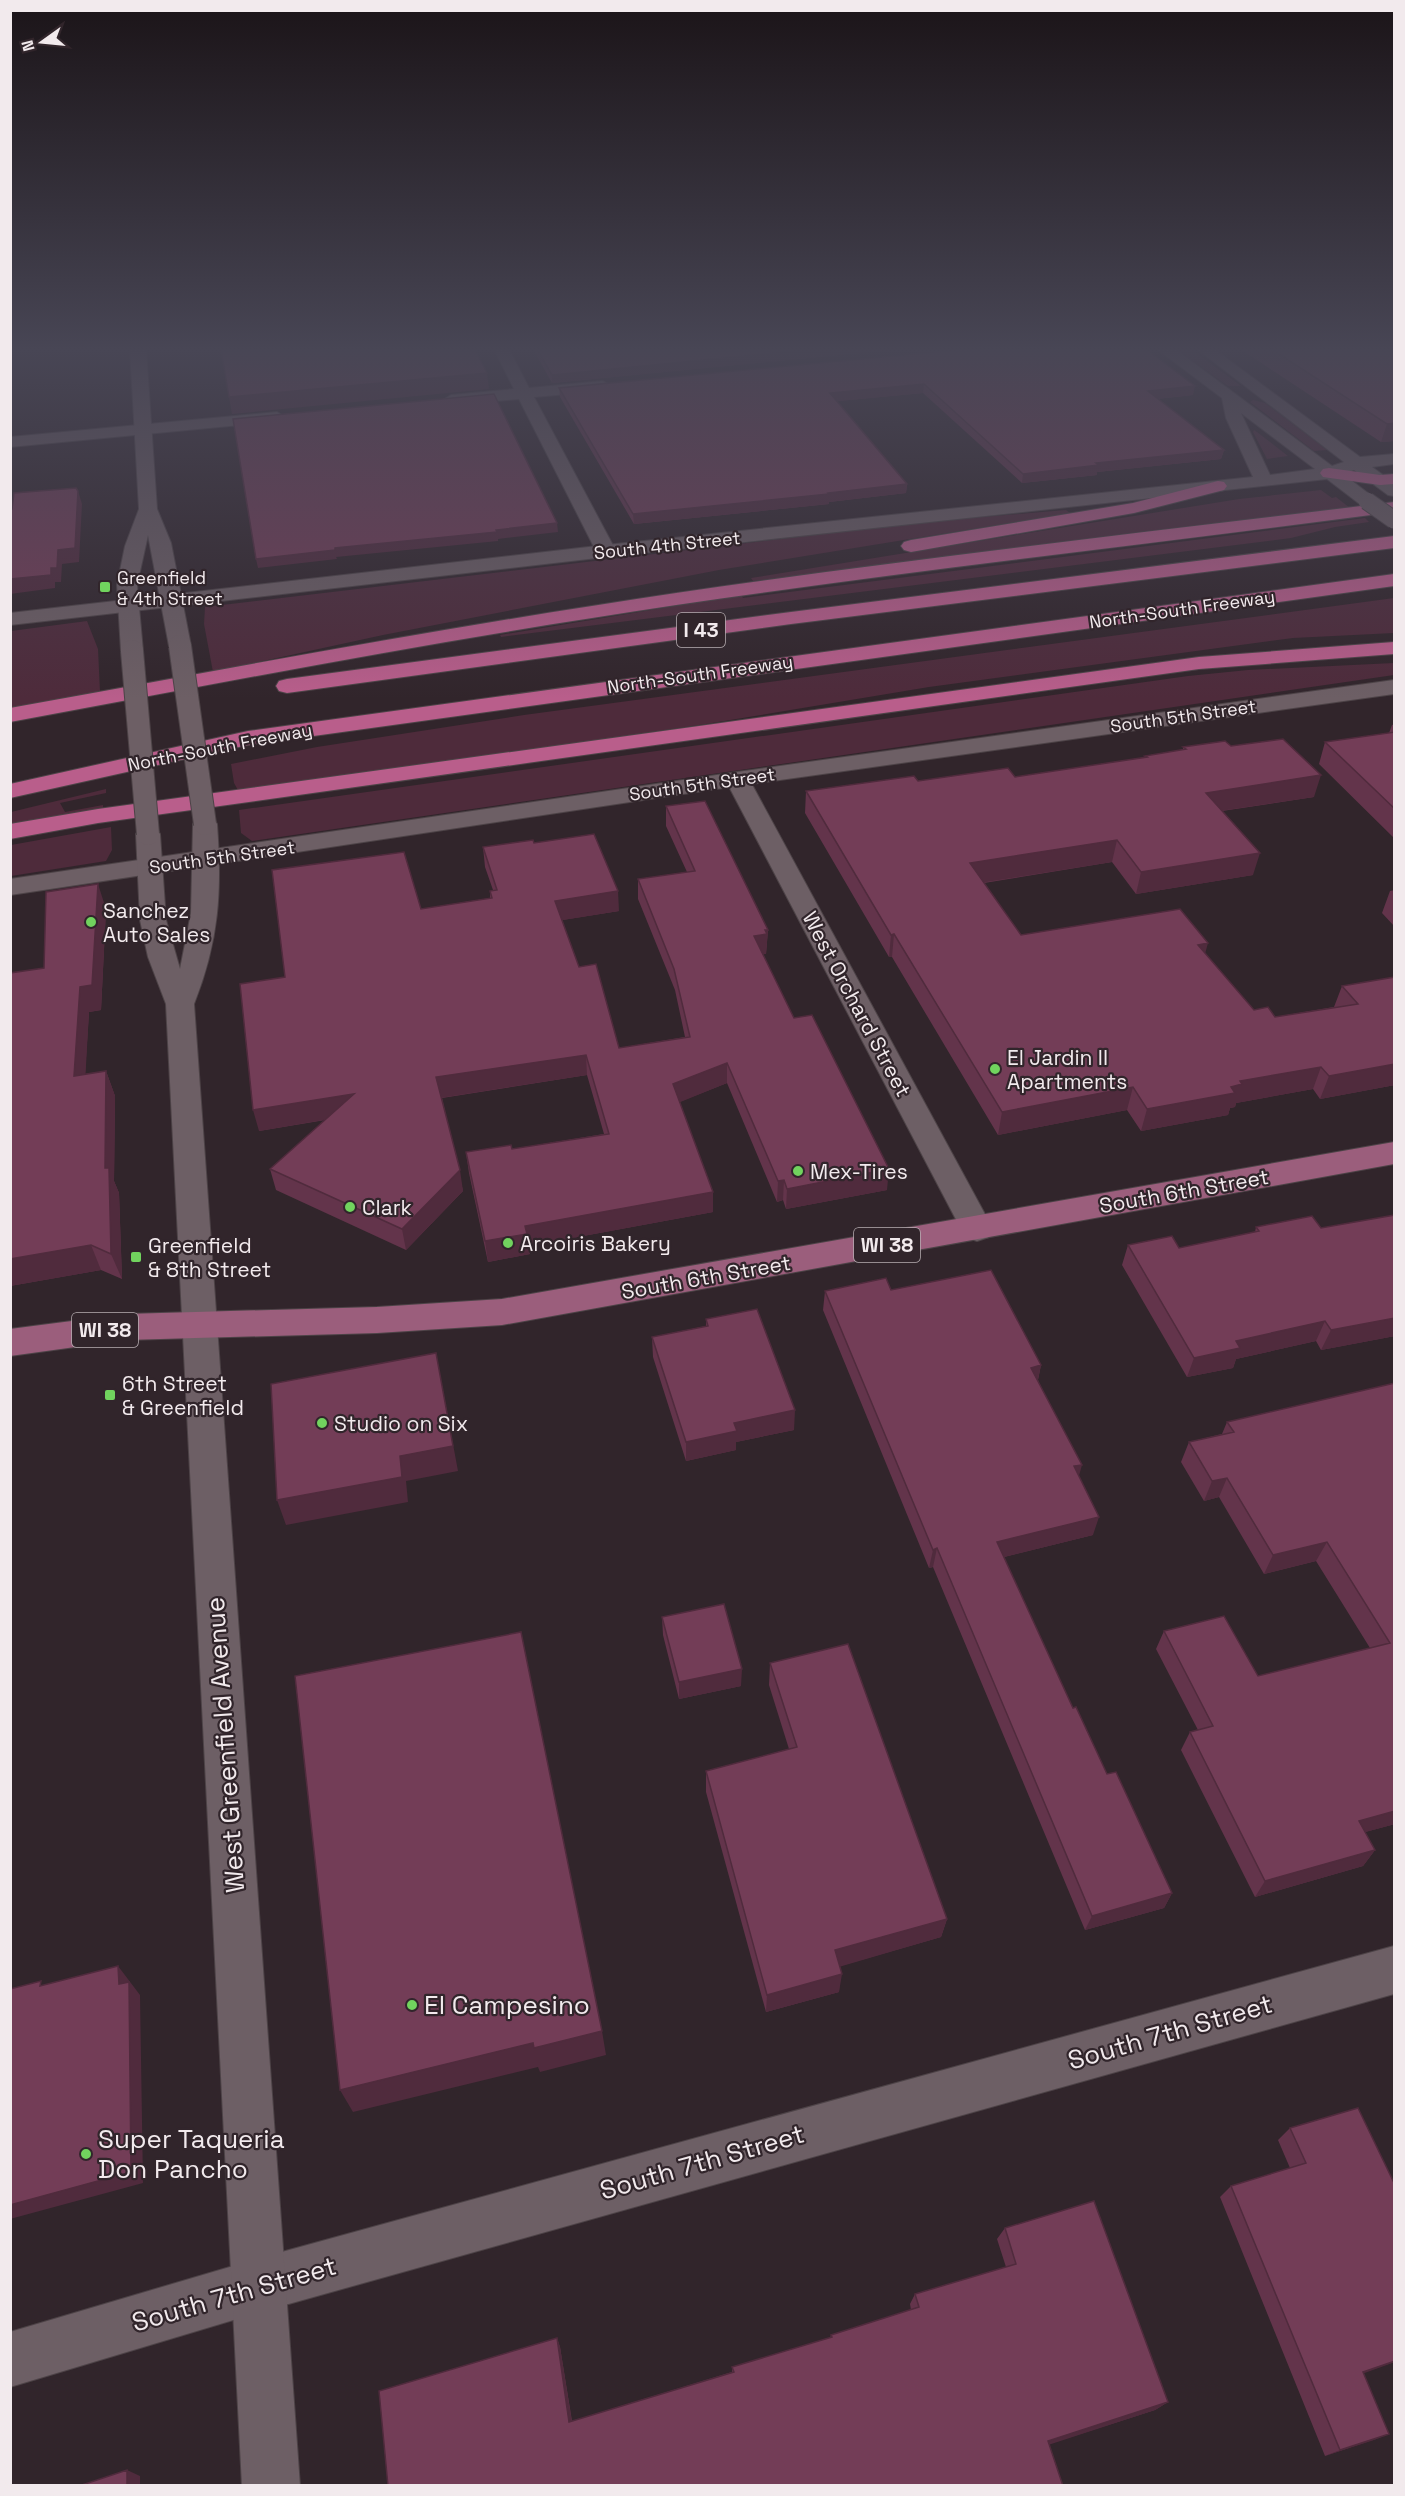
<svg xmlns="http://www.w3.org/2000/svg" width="1405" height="2496" viewBox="0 0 1405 2496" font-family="'Space Grotesk',sans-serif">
  <rect width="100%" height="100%" fill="#31252b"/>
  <path fill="#4e2b3b" d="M1176 349H1191L1241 386H1228Z
    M1253 400 1265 403 1327 450 1314 451 1250 402Z
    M1254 430 1257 432 1288 456 1267 459 1253 432Z
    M1321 490 1332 498 1336 497 1350 508 753 581 751 578 1239 499Z
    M1066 510 1070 513 719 570 383 635 213 672 204 624 205 607 934 521Z
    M1365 518 1369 522 1335 527 1291 538 501 637 500 635 741 595 743 598Z
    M1394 598V633L1293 638 929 687 706 724 239 792 234 783 231 764 317 747 524 715Z
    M87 621 98 649 100 692 11 711V631Z
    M1394 663V675L252 841 241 833 239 810 1188 676 1248 670Z
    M106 789V793L60 803 65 812 103 805V810L11 826V812Z
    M111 827 112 850 106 861 11 876V845Z"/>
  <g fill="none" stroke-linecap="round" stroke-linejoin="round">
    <defs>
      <path id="minor" d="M494 349H509L529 388 603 381 611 386 603 391 534 397 616 551 613 555H599L596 551 519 399 451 405 443 400 451 395 514 389Z
        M277 412 285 417 283 421 10 447V437Z
        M737 772 745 774 749 779 993 1229 989 1237 977 1241 965 1237 961 1229 725 779 729 774Z
        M1394 1946V1994L260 2312 10 2387V2332L260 2258Z"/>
      <path id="tertiary" d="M1157 349H1175L1332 466 1344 462 1197 349H1214L1360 457 1394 454V464L1372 467 1394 483V496L1388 495 1354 470 1343 474 1373 497 1376 501 1373 505H1361L1327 479 606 557 10 625V613L606 545 1253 477 1226 418 1222 398ZM1241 413 1315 469 1270 475Z
        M1394 680V694L737 786 10 895V879L737 772Z"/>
      <path id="secondary" d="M130 349H146L157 509 171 543 191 646 187 650 180 652 173 650 169 646 148 535 137 585 143 651 139 655 132 657 125 655 121 651 117 585 125 546 139 509Z
        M205 817 214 819 217 824C222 891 219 941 194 1004L300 2486H242L166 1004 148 957 140 920 136 834 139 829 148 827 157 829 160 834 166 920 180 969 191 913 193 824 196 819Z"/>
      <path id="primary" d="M1394 1142V1164L502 1325 377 1333 126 1340 10 1356V1329L126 1314 377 1307 502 1299Z"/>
      <path id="motorway" d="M1329 468 1380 475 1394 474V484L1380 485 1323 477 1320 473 1323 469Z
        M1218 481 1224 482 1227 486 1224 490 1134 513 911 552 904 550 901 546 904 542 911 540 1133 503Z
        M1394 502V512C1127 547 858 576 592 618 398 648 204 686 10 722V708C204 673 398 636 592 606 858 564 1127 535 1394 502Z
        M1394 536V548L791 624 287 693 279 691 276 686 279 681 287 679 791 612Z
        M1394 574V586L248 745 10 798V784L248 731Z
        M1394 642V654L1199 669 98 823 10 839V824L98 809 1199 657Z"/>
    </defs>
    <use href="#minor" stroke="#4d4347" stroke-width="2"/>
    <use href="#tertiary" stroke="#4d4347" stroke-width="2"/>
    <use href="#secondary" stroke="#4d4347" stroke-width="2"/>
    <use href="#primary" stroke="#4d4347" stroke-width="2"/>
    <use href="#motorway" stroke="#4d4347" stroke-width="2"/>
    <use href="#minor" fill="#6d5f65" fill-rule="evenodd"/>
    <use href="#tertiary" fill="#6d5f65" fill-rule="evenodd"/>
    <use href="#secondary" fill="#6d5f65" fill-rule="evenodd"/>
    <use href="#primary" fill="#9b5e7c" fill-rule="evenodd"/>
    <use href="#motorway" fill="#b95e8b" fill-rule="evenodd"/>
    <defs>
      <path id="tertiary-bridge" d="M1367 501 1394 520"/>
      <path id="secondary-bridge" d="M180 646 205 824
        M132 651 148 834"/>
    </defs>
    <use href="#tertiary-bridge" stroke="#4d4347" stroke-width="19" stroke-linecap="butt"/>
    <use href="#secondary-bridge" stroke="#4d4347" stroke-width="24" stroke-linecap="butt"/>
    <use href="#tertiary-bridge" stroke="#6d5f65" stroke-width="17"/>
    <use href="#secondary-bridge" stroke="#6d5f65" stroke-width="22"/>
  </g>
  <path fill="#63344b" d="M533 349H901L552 383Z
    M966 349 1193 395 1157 399 1224 450 1221 459 1097 472V475L1022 483 923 393 837 401 907 484 906 493 829 502V504L634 524 560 397 559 388Z
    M1240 349H1395V441L1381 442Z
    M1395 724V839L1319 764 1325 742 1389 733 1392 725Z
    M1231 746 1314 797 1222 811 1253 875 1136 894 1112 862 984 883 1021 935 1205 953 1254 1010 1275 1017 1334 1007 1342 986 1395 977V1085L1320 1099 1313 1089 1236 1103 1235 1107 1230 1108 1228 1115 1141 1131 1127 1110 998 1135 892 957H889L805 813 806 791 918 781 1015 777 1145 758V756L1183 750V747Z
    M666 806 768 930 766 954H763L794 1018 887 1190 786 1209 783 1200 777 1202 727 1083 679 1102 713 1212 529 1246 530 1254 488 1262 469 1173 466 1152 512 1149 604 1134 587 1075 442 1098 463 1191 406 1250 276 1190 270 1169 325 1120 259 1131 285 977 421 909 490 898V891L493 890 485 867 483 847 534 843 619 911 562 920 579 967 619 1048 685 1037 675 990 638 899V879L687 872 666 826Z
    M1395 890V927L1382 913 1390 891Z
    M106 909 101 1010 89 1012 85 1074 106 1071 115 1096 114 1181 119 1193 122 1279 101 1270 10 1286 44 968Z
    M1395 1215V1336L1321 1350 1316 1341 1236 1359 1233 1368 1187 1377 1122 1265 1128 1245 1179 1248 1255 1232 1256 1227 1321 1228Z
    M891 1290 1041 1365 1038 1380 1079 1476 1093 1535 1004 1557 1073 1708 1107 1774 1172 1893 1164 1908 1085 1930 933 1567 929 1568 823 1310 825 1291Z
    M706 1319 794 1430 736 1442V1450L686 1461 653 1357 652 1337 706 1326Z
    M1395 1383V1824L1365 1832 1375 1850 1363 1866 1255 1897 1181 1750 1190 1732 1198 1730 1156 1649 1164 1631 1258 1676 1370 1648 1316 1561 1264 1574 1219 1497 1204 1501 1181 1462 1189 1442 1222 1434 1227 1422Z
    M662 1617 741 1686 679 1699 663 1635Z
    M770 1663 947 1919 941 1937 840 1966 839 1992 766 2012 706 1792V1771L789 1749 769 1685Z
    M1358 2108 1363 2374 1389 2434 1325 2456 1220 2197 1231 2186 1290 2168 1278 2140 1290 2128Z
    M1005 2228 1168 2402 1155 2410 1049 2444 388 2486 557 2338 560 2347 572 2421 732 2372V2367L830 2338 831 2335 911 2310 910 2304 915 2294 1006 2267 997 2239Z"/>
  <path fill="#502b3d" d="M815 349H901L552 383V375Z
    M487 373 489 389 232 414 229 397Z
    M924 384 923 393 830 402V393Z
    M1195 386 1193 395 1146 400 1148 391Z
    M1395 423V441L1381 442 1387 424Z
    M1224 450 1221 459 1097 472V475L1022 483 1023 474 1096 463Z
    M907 484 906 493 829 502V504L634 524 633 514Z
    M78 491 82 504 79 562 62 564 61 582H55V588L10 594V579L51 568Z
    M557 523 558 532 498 539V541L336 557 337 559 258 568 256 559 335 548Z
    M1321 775 1314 797 1200 814 1206 793Z
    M1117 840 1112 862 967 885 970 863Z
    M1260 853 1253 875 1136 894 1141 872Z
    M98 884 106 909 101 1010 89 1012 84 1101 74 1076 80 987Z
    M618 891 619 911 557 921 555 901Z
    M765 930H768L766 954 753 956 754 936Z
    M894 934 892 957H889L891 935Z
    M1208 943 1202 965 1198 945Z
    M586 1055 587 1075 440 1098 436 1077Z
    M727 1063V1083L673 1105V1084Z
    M1395 1064V1085L1320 1099 1329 1076Z
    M1321 1067 1313 1089 1236 1103 1235 1107 1230 1108 1228 1115 1141 1131 1147 1109 1231 1087 1240 1081Z
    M106 1071 115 1096 114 1181 119 1193 122 1279 111 1254 105 1168Z
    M1133 1087 1127 1110 998 1135 1002 1112Z
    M354 1094 359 1114 259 1131 253 1110Z
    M889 1169 887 1190 786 1209 787 1189Z
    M460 1170 463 1191 406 1250 402 1229Z
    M784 1180 783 1200 777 1202 778 1181Z
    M713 1192V1212L529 1246 530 1254 488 1262 485 1241 525 1226Z
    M91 1245 101 1270 10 1286V1259Z
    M1395 1318V1336L1321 1350 1331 1330Z
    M1325 1321 1316 1341 1236 1359 1233 1368 1187 1377 1194 1358 1236 1341Z
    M436 1353 458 1471 406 1481 408 1502 286 1525 277 1500 400 1456Z
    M1041 1365 1037 1384 1031 1368Z
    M795 1410 794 1430 736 1442V1450L686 1461V1442L734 1423Z
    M1082 1465 1077 1483 1074 1466Z
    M1227 1478 1219 1497 1204 1501 1212 1481Z
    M1099 1517 1093 1535 992 1560 997 1542Z
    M1327 1542 1316 1561 1264 1574 1273 1555Z
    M937 1548 933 1567 929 1568 933 1550Z
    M742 1669 741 1686 679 1699V1682Z
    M1395 1811V1824L1347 1837 1359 1821Z
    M1375 1850 1363 1866 1255 1897 1265 1881Z
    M1172 1893 1164 1908 1085 1930 1092 1916Z
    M947 1919 941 1937 832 1969 835 1950Z
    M118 1966 140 1995 143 2183 10 2219V2205L119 1984Z
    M842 1974 839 1992 766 2012 767 1995Z
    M602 2031 606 2055 540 2072 538 2067 353 2112 340 2090 533 2043Z
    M557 2338 560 2347 573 2429 569 2422Z
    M1395 2361V2362L1348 2379 1363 2372Z
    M1168 2402 1155 2410 1039 2448 1048 2441Z
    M1389 2434 1374 2440 1325 2456 1340 2450Z
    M127 2470 140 2476V2486H127Z"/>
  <path fill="#733d57" stroke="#502b3d" stroke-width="1.5" d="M221 349H475L487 373 229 397Z
    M537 349H815L552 375Z
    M966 349H1146L1195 386 1148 391 1224 450 1096 463 1099 465 1023 474 924 384 830 393 907 484 828 493 829 494 633 514 559 388Z
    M1271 349H1395V423L1387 424Z
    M494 394 557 523 496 530 497 532 335 548V550L256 559 233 419Z
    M76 488 78 491 75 548 58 550 57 568H51V575L10 579V509H12L14 493Z
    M1395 732V809L1325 742Z
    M1283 739 1321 775 1206 793 1260 853 1141 872 1117 840 970 863 1021 935 1180 909 1208 943 1198 945 1254 1010 1268 1007 1275 1017 1358 1004 1342 986 1395 977V1064L1329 1076 1321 1067 1240 1081 1242 1084 1231 1087 1235 1093 1147 1109 1133 1087 1002 1112 894 934 891 935 806 791 914 776 918 781 1008 768 1015 777 1147 757 1145 756 1186 749 1183 747 1225 741 1231 746Z
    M705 801 768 930H765L767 934 754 936 794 1018 812 1015 889 1169 787 1189 784 1180 778 1181 727 1063 673 1084 713 1192 525 1226 527 1234 485 1241 466 1152 511 1145 512 1149 609 1134 586 1055 436 1077 460 1170 402 1229 270 1169 354 1094 253 1110 240 984 285 977 272 870 404 852 421 909 492 898 490 891 497 890 483 847 533 840 534 843 594 834 618 891 555 901 579 967 596 964 619 1048 690 1037 674 969 638 879 695 871 666 806Z
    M98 884 92 985 80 987 74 1076 106 1071 105 1168H109L111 1254 91 1245 10 1259V973L44 968 46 892Z
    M1395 1215V1318L1331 1330 1325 1321 1236 1341 1240 1348 1194 1358 1128 1245 1172 1236 1179 1248 1259 1231 1256 1227 1312 1216 1321 1228Z
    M991 1270 1041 1365 1031 1368 1082 1465 1074 1466 1099 1517 997 1542 1073 1708 1076 1707 1107 1774 1116 1772 1172 1893 1092 1916 937 1548 933 1550 825 1291 886 1278 891 1290Z
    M757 1309 795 1410 734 1423 737 1431 686 1442 652 1337 708 1326 706 1319Z
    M436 1353 453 1446 400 1456 402 1477 277 1500 271 1384Z
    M1395 1383V1811L1359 1821 1375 1850 1265 1881 1190 1732 1213 1726 1164 1631 1224 1616 1258 1676 1390 1643 1327 1542 1273 1555 1227 1478 1212 1481 1189 1442 1234 1432 1227 1422Z
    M724 1604 742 1669 679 1682 662 1617Z
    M521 1632 602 2031 534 2048 533 2043 340 2090 295 1676Z
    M848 1644 947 1919 835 1950 842 1974 767 1995 706 1771 797 1747 770 1663Z
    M118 1966 119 1984 129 1982 131 2172 10 2205V1989L41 1981 40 1986Z
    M1358 2108 1395 2185V2361L1363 2372 1389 2434 1340 2450 1231 2186 1306 2163 1290 2128Z
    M1094 2201 1168 2402 1048 2441 1063 2486H388L379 2391 557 2338 569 2422 734 2372 732 2367 832 2337 831 2335 919 2307 915 2294 1016 2264 1005 2228Z
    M127 2470V2486H79Z"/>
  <linearGradient id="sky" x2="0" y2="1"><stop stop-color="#1b1418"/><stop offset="0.5" stop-color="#484655"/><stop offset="1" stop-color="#484655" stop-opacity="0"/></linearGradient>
  <rect width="1405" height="699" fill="url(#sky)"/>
  <g fill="#71d35e" stroke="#31252b" stroke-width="2">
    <rect x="99" y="581" width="12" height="12" rx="3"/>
    <circle cx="91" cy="922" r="6"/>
    <circle cx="995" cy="1069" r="6"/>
    <circle cx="798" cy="1171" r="6"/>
    <circle cx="350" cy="1207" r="6"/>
    <circle cx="508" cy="1243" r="6"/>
    <rect x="130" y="1251" width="12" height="12" rx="3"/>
    <rect x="104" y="1389" width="12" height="12" rx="3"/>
    <circle cx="322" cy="1423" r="6"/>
    <circle cx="412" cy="2005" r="6"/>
    <circle cx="86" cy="2154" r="6"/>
  </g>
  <g text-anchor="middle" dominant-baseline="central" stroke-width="4.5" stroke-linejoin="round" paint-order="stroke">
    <g font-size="18" fill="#f2eaed" stroke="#31252b">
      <text transform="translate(667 545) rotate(-6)">South 4th Street</text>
      <text transform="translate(1182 609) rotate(-8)">North-South Freeway</text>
      <text transform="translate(700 674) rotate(-8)">North-South Freeway</text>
      <text transform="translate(1183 716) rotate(-8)">South 5th Street</text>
      <text transform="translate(220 747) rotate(-11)">North-South Freeway</text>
      <text transform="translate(702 784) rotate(-8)">South 5th Street</text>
      <text transform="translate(222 857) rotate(-8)">South 5th Street</text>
    </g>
    <g font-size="18" fill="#f2eaed" stroke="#31252b" text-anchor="start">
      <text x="117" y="577">Greenfield<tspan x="117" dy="21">&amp; 4th Street</tspan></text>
    </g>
    <g fill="#31252b" stroke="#b8afb3" stroke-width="1.5">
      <rect x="677" y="613" width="48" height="34" rx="4.5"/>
      <rect x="854" y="1228" width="66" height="34" rx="4.5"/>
      <rect x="72" y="1313" width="66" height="34" rx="4.5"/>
    </g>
    <g font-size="20" font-weight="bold" fill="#f2eaed">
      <text x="701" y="630">I 43</text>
      <text x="887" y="1245">WI 38</text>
      <text x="105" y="1330">WI 38</text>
    </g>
    <g font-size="21" fill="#f2eaed" stroke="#31252b" text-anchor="start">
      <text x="103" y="910">Sanchez<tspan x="103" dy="24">Auto Sales</tspan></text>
      <text x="1007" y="1057">El Jardin II<tspan x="1007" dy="24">Apartments</tspan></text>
      <text x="810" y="1171">Mex-Tires</text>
      <text x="362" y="1207">Clark</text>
      <text x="520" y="1243">Arcoiris Bakery</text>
      <text x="148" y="1245">Greenfield<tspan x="148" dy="24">&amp; 8th Street</tspan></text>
      <text x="122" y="1383">6th Street<tspan x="122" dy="24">&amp; Greenfield</tspan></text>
      <text x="334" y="1423">Studio on Six</text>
    </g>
    <g font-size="21" fill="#f2eaed" stroke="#31252b">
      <text transform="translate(857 1004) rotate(62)">West Orchard Street</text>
      <text transform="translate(1184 1191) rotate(-10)">South 6th Street</text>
      <text transform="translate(706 1277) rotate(-10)">South 6th Street</text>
    </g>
    <g font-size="26" fill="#f2eaed" stroke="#31252b">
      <text transform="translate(225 1745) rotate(-94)">West Greenfield Avenue</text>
      <text transform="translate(1170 2032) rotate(-16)">South 7th Street</text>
      <text transform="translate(702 2162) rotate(-16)">South 7th Street</text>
      <text transform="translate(234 2294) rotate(-16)">South 7th Street</text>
    </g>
    <g font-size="26" fill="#f2eaed" stroke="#31252b" text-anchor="start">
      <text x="424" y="2005">El Campesino</text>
      <text x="98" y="2139">Super Taqueria<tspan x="98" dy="30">Don Pancho</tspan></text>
    </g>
  </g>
  <rect width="1405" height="2496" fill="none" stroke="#f2eaed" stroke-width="24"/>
  <g transform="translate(42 42) rotate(255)" stroke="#31252b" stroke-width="4.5" paint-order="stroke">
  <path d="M0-4.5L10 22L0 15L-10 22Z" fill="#f2eaed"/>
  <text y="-9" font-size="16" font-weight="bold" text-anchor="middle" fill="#f2eaed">N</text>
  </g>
</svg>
